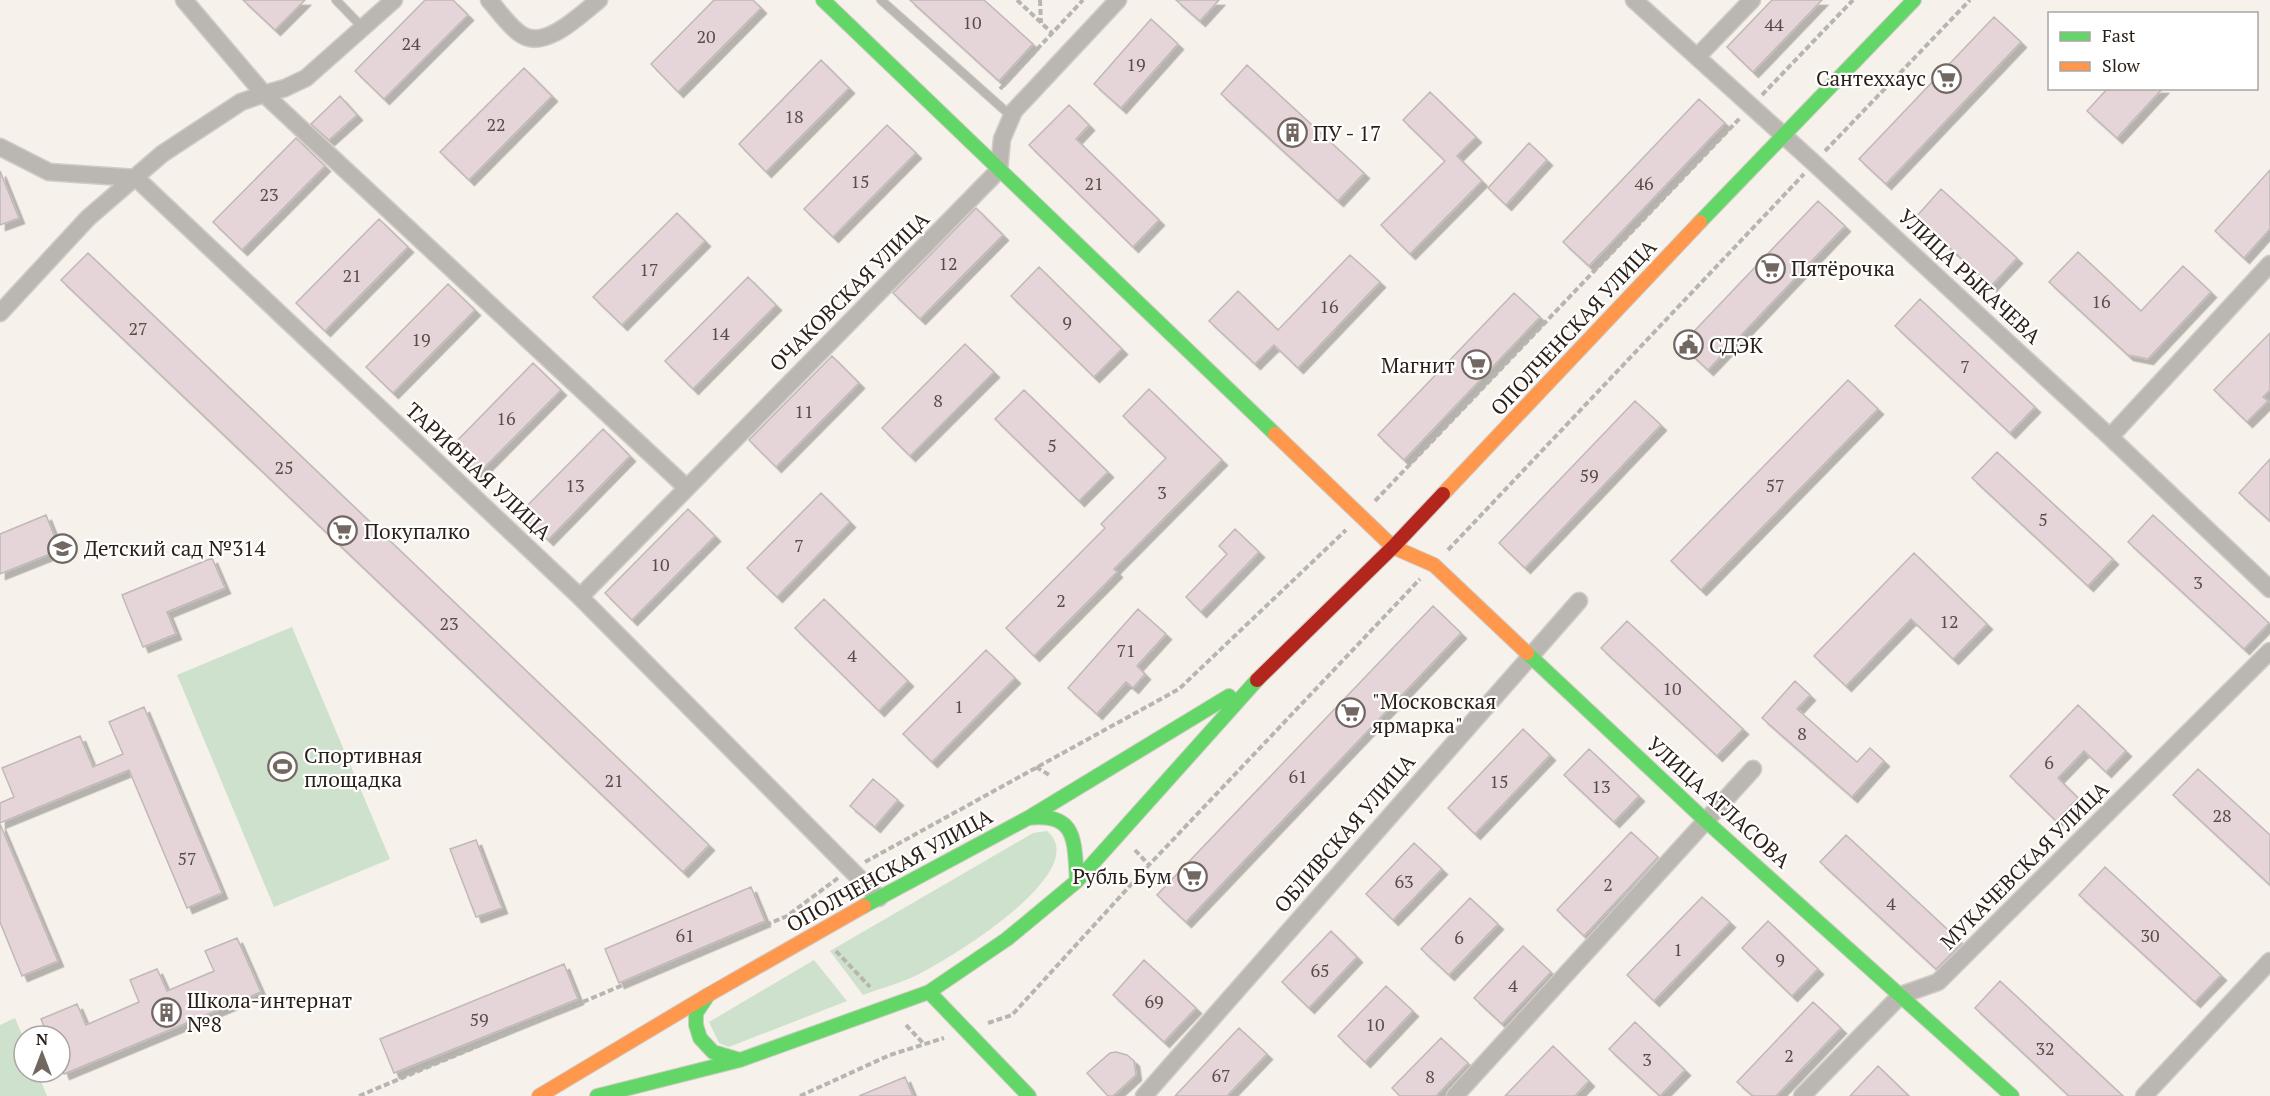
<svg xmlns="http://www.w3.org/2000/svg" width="2270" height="1096" viewBox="0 0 2270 1096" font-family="'PT Serif',serif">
  <defs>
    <filter id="shadow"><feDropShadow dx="5.5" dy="5.5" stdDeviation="0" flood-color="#0004"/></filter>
  </defs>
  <rect width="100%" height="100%" fill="#f7f1eb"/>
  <path fill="#cee1cd" d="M292 627 390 859 274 907 177 675Z
    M1047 831C1095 871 949 959 919 974 902 983 881 988 863 995L830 951 1033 833Z
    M814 960 847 1001 729 1047 719 1043 709 1022Z
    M15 1018 24 1039V1072H37L47 1096H0V1025Z"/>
  <path fill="#e5d5d9" stroke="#c1b8b8" stroke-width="1.5" filter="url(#shadow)" d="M243 0H305L275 30Z
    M425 0H453L468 15 384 99 355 71Z
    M714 0H753L761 8 678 92 651 64Z
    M910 0H984L1033 44 999 81Z
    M1176 0H1219L1200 21Z
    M1772 0H1822L1753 72 1727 47Z
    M1994 17 2021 42 1886 184 1859 159Z
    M1151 19 1178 44 1121 108 1094 84Z
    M821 60 849 88 766 172 739 144Z
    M1247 65 1364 173 1338 201 1221 94Z
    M524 68 552 96 469 180 440 152Z
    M2108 88H2163L2117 138 2087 111Z
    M1430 92 1476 137 1457 156 1482 181 1410 254 1381 225 1445 161 1403 120Z
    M340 96 357 115 329 140 311 124Z
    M1699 99 1725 123 1589 266 1563 242Z
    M1069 105 1089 125 1076 139 1159 220 1133 247 1029 145Z
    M887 125 916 153 833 237 804 209Z
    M296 138 325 166 242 250 213 222Z
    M1529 143 1547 160 1506 205 1488 188Z
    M2270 170V229L2244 258 2215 231Z
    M0 171 19 218 0 225Z
    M1941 189 2017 258 1991 286 1916 217Z
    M1818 201 1845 226 1708 370 1681 345Z
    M976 208 1003 235 920 319 893 293Z
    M677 213 705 241 622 325 593 297Z
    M379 219 408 247 325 331 296 303Z
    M2078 252 2141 311 2183 266 2211 292 2148 359 2128 355 2049 282Z
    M88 253 709 845 683 872 61 280Z
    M1350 255 1380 282 1298 368 1274 345 1255 364 1209 321 1238 291 1278 330Z
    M1039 267 1122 349 1094 377 1011 296Z
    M748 277 776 305 693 389 665 361Z
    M448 284 475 310 393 393 366 367Z
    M1514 293 1540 317 1404 460 1378 435Z
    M1920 299 2035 407 2010 433 1895 326Z
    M2270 333V390L2263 397 2268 401 2247 422 2214 390Z
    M965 344 994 372 910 456 882 428Z
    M832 356 859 383 776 467 749 440Z
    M533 363 561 390 478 474 451 447Z
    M1848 380 1878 409 1701 590 1671 561Z
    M1149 389 1222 460 1114 569 1117 572 1034 656 1006 628 1105 528 1101 524 1166 458 1123 416Z
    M1024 390 1108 472 1079 501 995 419Z
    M1635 401 1661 425 1525 568 1499 543Z
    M603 429 630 456 548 540 520 513Z
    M1997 452 2113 559 2088 586 1972 478Z
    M2270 459V521L2239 493Z
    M821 493 850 522 777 597 747 568Z
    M688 509 715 536 632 620 605 593Z
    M46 515 60 550 0 574V534Z
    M2153 515 2269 623 2244 649 2128 542Z
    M1235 529 1259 552 1201 612 1186 597 1227 554 1219 546Z
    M1914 553 1987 624 1953 659 1911 619 1846 686 1814 656Z
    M212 558 225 588 167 612 176 634 143 647 122 595Z
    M824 599 908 681 879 711 795 628Z
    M1433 606 1461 633 1186 922 1157 895Z
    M1138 609 1166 634 1137 666 1145 674 1133 688 1126 682 1097 714 1068 688Z
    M1627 621 1743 729 1717 756 1601 648Z
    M986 650 1015 678 932 762 903 734Z
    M1795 681 1810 695 1797 709 1857 762 1870 748 1884 761 1852 797 1762 718Z
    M2078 705 2126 751 2106 772 2084 751 2058 778 2078 798 2056 821 2010 776Z
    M144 707 222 893 187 908 129 770 0 823V803L14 797 2 768 80 736 93 767 123 754 109 722Z
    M1523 729 1550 755 1475 834 1448 808Z
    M1589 749 1639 796 1614 822 1564 775Z
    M2198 769 2270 835V885L2173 795Z
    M873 779 898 800 875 827 850 806Z
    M0 824 58 961 22 976 0 922Z
    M1631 832 1658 857 1584 936 1557 910Z
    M1846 835 1962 943 1936 969 1820 862Z
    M476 840 502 908 476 917 450 849Z
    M1414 843 1442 869 1393 920 1366 894Z
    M2105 867 2221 975 2195 1002 2079 895Z
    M751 887 765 921 619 983 605 949Z
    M1702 897 1730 922 1654 1001 1627 975Z
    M1470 898 1498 924 1449 975 1421 949Z
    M1768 921 1818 969 1792 996 1742 948Z
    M1331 931 1357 957 1309 1008 1282 982Z
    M237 938 261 992 64 1074 60 1063V1036H48L41 1019 77 1004 86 1025 139 1002 130 980 157 969 167 991 214 971 205 951Z
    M1523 946 1551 972 1502 1024 1474 998Z
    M1144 960 1196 1008 1164 1042 1113 995Z
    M564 964 578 999 394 1073 380 1039Z
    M2000 981 2123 1096H2069L1975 1008Z
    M1386 986 1413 1011 1365 1062 1338 1036Z
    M1813 1002 1841 1028 1776 1096H1753L1737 1082Z
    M1635 1022 1685 1070 1660 1096 1609 1049Z
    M1239 1028 1267 1054 1227 1096H1175Z
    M1441 1038 1468 1063 1436 1096H1400L1392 1088Z
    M1553 1046 1589 1081 1575 1096H1505Z
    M1116 1052 1127 1055 1134 1061 1136 1075 1113 1096H1108L1087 1073 1110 1053Z
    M1878 1066 1909 1096H1850Z
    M905 1077 913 1096H859Z"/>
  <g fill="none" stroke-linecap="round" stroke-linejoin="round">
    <defs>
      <path id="lane" d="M336 0 363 28
        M881 0 1011 116"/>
      <path id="street" d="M184 0 264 94 285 88 306 78 394 0
        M489 0C499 11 509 27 522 35 546 50 581 14 599 0
        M1634 0 1814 163 2110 437 2270 589
        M1697 57 1752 0
        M0 147 49 172 136 178 580 597 879 898
        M0 313 88 218 162 154 241 102 264 94 687 488
        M2110 437 2270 264
        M580 597 999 170 1002 139 1014 111 1118 0
        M1144 1096 1579 601
        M1455 1096 1753 769
        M1802 1096 1901 995 1938 982 2270 651
        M2144 1096 2270 961"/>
      <path id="fast" d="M823 0 1275 434
        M1700 222 1914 0
        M1527 653 1707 822 2012 1096
        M1028 818C1078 812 1074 842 1077 881
        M864 906 1028 818 1229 696
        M929 992 1029 1096
        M708 995 696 1013V1025L700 1038 713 1052 740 1060
        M597 1096 740 1060 929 992 1007 939 1077 881 1257 680"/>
      <path id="slow" d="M1275 434 1393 547 1434 565 1527 653
        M1443 494 1700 222
        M539 1096 708 995 864 906"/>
      <path id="jam" d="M1257 680 1393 547 1443 494"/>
    </defs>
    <use href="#lane" stroke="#d1cbc5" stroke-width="10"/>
    <use href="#street" stroke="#d1cbc5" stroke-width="19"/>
    <use href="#fast" stroke="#d1cbc5" stroke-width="16"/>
    <use href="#slow" stroke="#d1cbc5" stroke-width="16"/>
    <use href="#jam" stroke="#d1cbc5" stroke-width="16"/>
    <path stroke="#b8b5b0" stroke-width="4" stroke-dasharray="6 3" stroke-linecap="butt" d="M1017 0 1052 33
      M1040 0 1041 23
      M1000 89 1083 0
      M1762 95 1853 0
      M1825 151 1970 0
      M1375 501 1740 118
      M1448 550 1804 174
      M1036 767 1051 776
      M1135 850 1149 865
      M865 862 1179 689 1346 530
      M836 951 870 987
      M988 1023 1012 1015 1149 865 1420 579
      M906 1025 924 1044
      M359 1096 787 916 838 878
      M800 1096 890 1055 944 1038"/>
    <use href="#lane" stroke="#bab7b2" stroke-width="8"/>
    <use href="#street" stroke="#bab7b2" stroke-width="16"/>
    <use href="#fast" stroke="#63d668" stroke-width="14"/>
    <use href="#slow" stroke="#ff974d" stroke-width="14"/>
    <use href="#jam" stroke="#b3261e" stroke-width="14"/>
  </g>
  <defs>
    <symbol id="supermarket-ring" viewBox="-11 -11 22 22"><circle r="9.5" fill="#fff" stroke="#726861" stroke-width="1.5"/><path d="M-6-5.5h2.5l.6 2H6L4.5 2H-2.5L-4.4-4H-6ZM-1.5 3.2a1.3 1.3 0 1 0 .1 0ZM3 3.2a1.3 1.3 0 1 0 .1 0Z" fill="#726861"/></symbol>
    <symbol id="building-ring" viewBox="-11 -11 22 22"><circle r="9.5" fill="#fff" stroke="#726861" stroke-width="1.5"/><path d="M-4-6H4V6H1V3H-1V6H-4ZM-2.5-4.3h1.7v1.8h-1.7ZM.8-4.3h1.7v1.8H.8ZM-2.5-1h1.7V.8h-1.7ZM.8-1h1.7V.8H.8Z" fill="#726861"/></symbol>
    <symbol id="civic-ring" viewBox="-11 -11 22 22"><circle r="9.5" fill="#fff" stroke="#726861" stroke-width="1.5"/><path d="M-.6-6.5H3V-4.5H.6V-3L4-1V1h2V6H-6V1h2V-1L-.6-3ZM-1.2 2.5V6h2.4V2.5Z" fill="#726861"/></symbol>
    <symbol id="school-ring" viewBox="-11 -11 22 22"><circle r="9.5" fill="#fff" stroke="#726861" stroke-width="1.5"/><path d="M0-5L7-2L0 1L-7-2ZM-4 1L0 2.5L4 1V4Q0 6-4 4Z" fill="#726861"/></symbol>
    <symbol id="stadium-ring" viewBox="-11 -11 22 22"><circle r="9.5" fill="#fff" stroke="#726861" stroke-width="1.5"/><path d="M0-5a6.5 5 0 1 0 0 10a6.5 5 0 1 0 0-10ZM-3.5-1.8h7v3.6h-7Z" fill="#726861"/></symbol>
  </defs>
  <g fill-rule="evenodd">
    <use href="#supermarket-ring" x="1930" y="62" width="33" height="33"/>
    <use href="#building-ring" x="1276" y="116" width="33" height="33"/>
    <use href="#supermarket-ring" x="1754" y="252" width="33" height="33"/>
    <use href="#civic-ring" x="1672" y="328" width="33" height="33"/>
    <use href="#supermarket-ring" x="1460" y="348" width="33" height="33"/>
    <use href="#supermarket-ring" x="326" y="514" width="33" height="33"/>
    <use href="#school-ring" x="46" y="532" width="33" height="33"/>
    <use href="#supermarket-ring" x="1334" y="696" width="33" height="33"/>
    <use href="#stadium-ring" x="266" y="750" width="33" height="33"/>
    <use href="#supermarket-ring" x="1176" y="860" width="33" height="33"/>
    <use href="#building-ring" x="150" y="996" width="33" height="33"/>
  </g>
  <g text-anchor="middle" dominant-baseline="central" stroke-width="4.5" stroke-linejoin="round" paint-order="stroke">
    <g font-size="18" fill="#594c47">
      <text x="972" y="22">10</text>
      <text x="1774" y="24">44</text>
      <text x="706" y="36">20</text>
      <text x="411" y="43">24</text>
      <text x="1136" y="64">19</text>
      <text x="794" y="116">18</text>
      <text x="496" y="124">22</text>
      <text x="860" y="181">15</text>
      <text x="1094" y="183">21</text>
      <text x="1644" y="183">46</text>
      <text x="269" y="194">23</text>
      <text x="948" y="263">12</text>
      <text x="649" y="269">17</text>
      <text x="352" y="275">21</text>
      <text x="2101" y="301">16</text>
      <text x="1329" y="306">16</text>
      <text x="1067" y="322">9</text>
      <text x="138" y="328">27</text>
      <text x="720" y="333">14</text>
      <text x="421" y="339">19</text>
      <text x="1965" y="366">7</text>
      <text x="938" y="400">8</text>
      <text x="804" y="411">11</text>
      <text x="506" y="418">16</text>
      <text x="1052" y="445">5</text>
      <text x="284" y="467">25</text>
      <text x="1589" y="475">59</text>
      <text x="575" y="485">13</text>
      <text x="1775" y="485">57</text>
      <text x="1162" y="492">3</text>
      <text x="2043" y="519">5</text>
      <text x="799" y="545">7</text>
      <text x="660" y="564">10</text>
      <text x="2198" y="582">3</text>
      <text x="1061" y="600">2</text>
      <text x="1949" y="621">12</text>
      <text x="449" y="623">23</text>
      <text x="1126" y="650">71</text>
      <text x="852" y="655">4</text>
      <text x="1672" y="688">10</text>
      <text x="959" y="706">1</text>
      <text x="1802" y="733">8</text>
      <text x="2049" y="762">6</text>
      <text x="1298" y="776">61</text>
      <text x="614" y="780">21</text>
      <text x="1499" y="781">15</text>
      <text x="1601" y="786">13</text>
      <text x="2222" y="815">28</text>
      <text x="187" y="858">57</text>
      <text x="1404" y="881">63</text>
      <text x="1608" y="884">2</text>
      <text x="1891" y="903">4</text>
      <text x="685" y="935">61</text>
      <text x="2150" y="935">30</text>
      <text x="1459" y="937">6</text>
      <text x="1678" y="949">1</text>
      <text x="1780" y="959">9</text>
      <text x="1320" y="970">65</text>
      <text x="1513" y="985">4</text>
      <text x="1154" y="1001">69</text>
      <text x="479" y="1019">59</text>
      <text x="1375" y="1024">10</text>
      <text x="2045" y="1048">32</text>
      <text x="1789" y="1055">2</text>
      <text x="1647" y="1059">3</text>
      <text x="1221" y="1075">67</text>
      <text x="1430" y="1076">8</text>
    </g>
    <g font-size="21" fill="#2a1f16" stroke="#fff" text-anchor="start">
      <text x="1926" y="78" text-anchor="end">Сантеххаус</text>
      <text x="1313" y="133">ПУ - 17</text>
      <text x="1791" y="268">Пятёрочка</text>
      <text x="1709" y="345">СДЭК</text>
      <text x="1455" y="365" text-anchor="end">Магнит</text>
      <text x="364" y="531">Покупалко</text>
      <text x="84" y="548">Детский сад №314</text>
      <text x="1372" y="701">"Московская<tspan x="1372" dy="24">ярмарка"</tspan></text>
      <text x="304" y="755">Спортивная<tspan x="304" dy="24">площадка</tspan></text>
      <text x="1172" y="876" text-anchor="end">Рубль Бум</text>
      <text x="187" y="1000">Школа-интернат<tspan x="187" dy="24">№8</tspan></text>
    </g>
    <g font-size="21" fill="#2a1f16" stroke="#fff">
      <text transform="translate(1970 276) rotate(43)">УЛИЦА РЫКАЧЕВА</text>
      <text transform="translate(849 291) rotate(-45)">ОЧАКОВСКАЯ УЛИЦА</text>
      <text transform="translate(1573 327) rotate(-47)">ОПОЛЧЕНСКАЯ УЛИЦА</text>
      <text transform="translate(479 471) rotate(43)">ТАРИФНАЯ УЛИЦА</text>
      <text transform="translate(1719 802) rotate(42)">УЛИЦА АТЛАСОВА</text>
      <text transform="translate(1344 833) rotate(-49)">ОБЛИВСКАЯ УЛИЦА</text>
      <text transform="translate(2024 865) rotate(-45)">МУКАЧЕВСКАЯ УЛИЦА</text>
      <text transform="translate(889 870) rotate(-29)">ОПОЛЧЕНСКАЯ УЛИЦА</text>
    </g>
  </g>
  <rect x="2048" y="12" width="210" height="78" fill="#ffffff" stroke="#aaa5a2" stroke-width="1.5"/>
  <rect x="2060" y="32" width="30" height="9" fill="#63d668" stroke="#aaa5a2" stroke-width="1.5"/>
  <text x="2102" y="42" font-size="18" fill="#2a1f16">Fast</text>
  <rect x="2060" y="62" width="30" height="9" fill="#ff974d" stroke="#aaa5a2" stroke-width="1.5"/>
  <text x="2102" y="72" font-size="18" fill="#2a1f16">Slow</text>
  <g transform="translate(42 1054)"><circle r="28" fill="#ffffff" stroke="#aaa5a2" stroke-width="1.5"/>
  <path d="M0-4.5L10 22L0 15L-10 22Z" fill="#726861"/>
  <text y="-9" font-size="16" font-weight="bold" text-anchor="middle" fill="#2a1f16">N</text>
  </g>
</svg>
